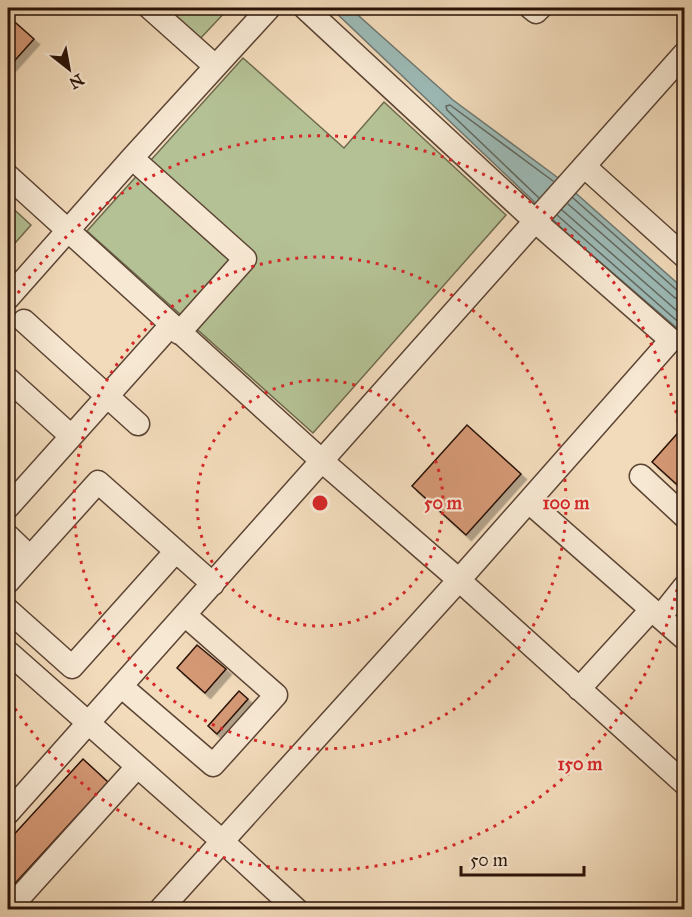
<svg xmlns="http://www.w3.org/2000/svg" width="692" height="917" viewBox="0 0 692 917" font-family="'IM FELL Great Primer',serif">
  <defs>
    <filter id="shadow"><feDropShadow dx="5.5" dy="5.5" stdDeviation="0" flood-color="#0004"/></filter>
  </defs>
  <rect width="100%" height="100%" fill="#f2dbbb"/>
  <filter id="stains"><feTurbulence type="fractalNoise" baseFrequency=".00333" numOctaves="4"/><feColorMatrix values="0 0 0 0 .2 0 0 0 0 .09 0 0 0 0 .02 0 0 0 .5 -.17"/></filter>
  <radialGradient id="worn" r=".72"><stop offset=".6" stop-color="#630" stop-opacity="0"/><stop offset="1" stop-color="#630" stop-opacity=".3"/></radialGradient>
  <path fill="#b4c194" stroke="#6e6a4e" stroke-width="1.5" d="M158 8H229L197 42Z
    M243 58 344 148 384 102 506 215 313 433 87 231Z
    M8 204 31 225 8 251Z"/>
  <path fill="#9cbab6" stroke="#6e7770" stroke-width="1.5" d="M331 8H350L453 100 561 180 684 289V334L571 237Z"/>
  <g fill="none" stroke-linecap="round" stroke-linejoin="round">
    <path stroke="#62665e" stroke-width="1.5" d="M539 198 447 110 446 106 450 105 553 181
      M573 198 678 291 684 293
      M568 204 674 297 679 300 684 301
      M562 210 684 317
      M557 215 684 327"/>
  </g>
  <path fill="#d49874" stroke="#291207" stroke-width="1.5" filter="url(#shadow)" d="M8 16 34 39 8 68Z
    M467 425 521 474 466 535 412 486Z
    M684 426V491L652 462Z
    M197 645 226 669 205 693 177 668Z
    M239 691 248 699 217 734 208 726Z
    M83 759 108 782 8 891V841Z"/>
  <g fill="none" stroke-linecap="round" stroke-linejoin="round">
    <defs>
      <path id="minor" d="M150 8 215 66
        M531 8 536 12 540 8
        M132 158 245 259 179 333
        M584 166 684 256
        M8 176 322 461 459 580 684 783
        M8 298 132 158 269 8
        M24 321 138 424
        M8 379 71 436
        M641 476 684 516
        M529 502 660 617 684 587
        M8 507 171 325
        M8 536 30 557
        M8 582 98 482 213 584
        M8 610 72 667 176 551
        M660 617 684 638
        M8 652 222 841 297 910
        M121 686 213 765 276 695 185 615
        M579 689 651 610
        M8 813 684 54
        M8 910 137 767
        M160 910 459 580 671 340 535 221 305 8"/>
    </defs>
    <use href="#minor" stroke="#5b4434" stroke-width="25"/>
    <use href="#minor" stroke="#f7e8d3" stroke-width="22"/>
  </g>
  <g fill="none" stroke="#d62828" stroke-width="3" stroke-dasharray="3 6">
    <circle cx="320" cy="503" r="123"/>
    <circle cx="320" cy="503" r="246"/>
    <path d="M684 554A368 368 0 0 1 8 698M8 308A368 368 0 0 1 684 452"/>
  </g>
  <circle cx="320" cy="503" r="9" fill="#d62828" stroke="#f7e8d3" stroke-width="3"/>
  <g font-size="18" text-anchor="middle" font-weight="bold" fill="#d62828" stroke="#f7e8d3" stroke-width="4.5" stroke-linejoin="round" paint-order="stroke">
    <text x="443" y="509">50 m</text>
    <text x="566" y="509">100 m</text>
    <text x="580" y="770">150 m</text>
  </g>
  <rect width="692" height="917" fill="none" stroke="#f2dbbb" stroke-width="30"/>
  <rect x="9" y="9" width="674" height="899" fill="none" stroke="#291207" stroke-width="3"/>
  <rect x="15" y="15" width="662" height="887" fill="none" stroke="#291207" stroke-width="1.5"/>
  <g transform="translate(69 69) rotate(149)" stroke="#f7e8d3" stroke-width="4.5" paint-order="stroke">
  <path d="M0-4.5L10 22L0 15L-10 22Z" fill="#291207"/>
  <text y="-9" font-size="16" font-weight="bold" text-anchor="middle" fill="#291207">N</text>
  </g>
  <path d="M461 866v9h123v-9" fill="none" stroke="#291207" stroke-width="3"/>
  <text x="470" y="866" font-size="18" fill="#291207" stroke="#f7e8d3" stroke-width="4.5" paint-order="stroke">50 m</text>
  <rect width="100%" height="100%" filter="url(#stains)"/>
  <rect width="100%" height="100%" fill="url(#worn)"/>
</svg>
